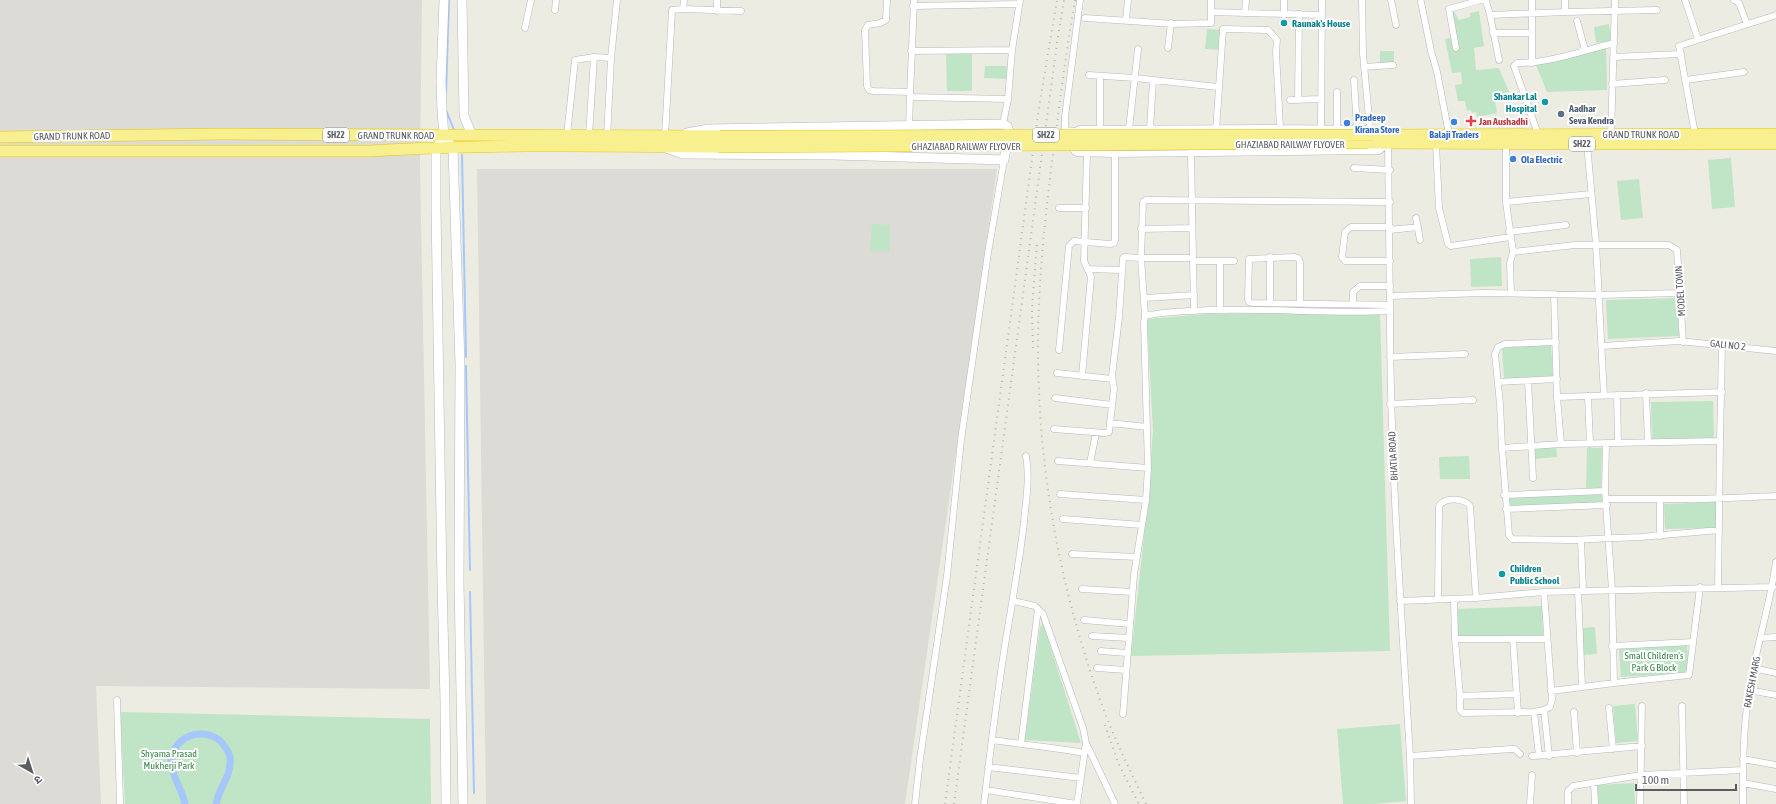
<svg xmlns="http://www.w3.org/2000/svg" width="1776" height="804" viewBox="0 0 1776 804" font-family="'Asap Condensed','Noto Sans Devanagari',sans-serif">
  <rect width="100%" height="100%" fill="#edece3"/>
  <path fill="#dcdbd5" d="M0 0H422L420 167 430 689 96 686 101 804H0Z
    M477 169H997L905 804H486Z"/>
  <path fill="#c0e4c6" d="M1454 11 1459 20 1470 17V13L1479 11 1484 46 1474 48 1476 70 1499 68 1509 92 1494 94 1497 113 1477 117 1476 112 1472 113 1471 110 1467 111 1465 101H1458L1455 85 1462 84 1461 72 1452 73 1445 39 1456 36 1450 12Z
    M1609 24 1611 41 1596 43 1594 27Z
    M1207 29 1222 30 1220 50 1205 49Z
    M1606 48 1607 90 1547 92 1536 65Z
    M1380 51H1394V63H1380Z
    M972 53V91H947L946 54Z
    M985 66H1007L1006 79 984 78Z
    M1731 158 1735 207 1712 209 1708 160Z
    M1639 179 1643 218 1621 220 1617 181Z
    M872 224 890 225 889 252 870 251Z
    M1501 257 1502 286 1471 287 1470 259Z
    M1678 298 1679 336 1608 339 1606 300Z
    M1299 313 1380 314 1390 651 1131 656 1145 527 1153 431 1147 319 1205 314Z
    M1551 344 1553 376 1504 379 1502 348Z
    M1713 401 1714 439 1652 440 1651 402Z
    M1556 446 1557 457 1533 459V447Z
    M1587 448H1602L1601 490 1586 489Z
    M1469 456 1470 479H1440L1439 457Z
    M1603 493V504L1509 508 1508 496Z
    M1716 502 1717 528 1665 529 1664 504Z
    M1542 606 1543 635 1457 637V609Z
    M1043 623 1081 743 1025 740 1040 627Z
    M1595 627 1597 654 1583 655 1581 628Z
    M1687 644 1689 673 1621 677 1619 649Z
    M1635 704 1638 741 1616 743 1613 706Z
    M120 712 430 719 431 804H125Z
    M1400 724 1406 801 1374 804H1343L1337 729Z
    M1634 783 1635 804H1598L1597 785Z"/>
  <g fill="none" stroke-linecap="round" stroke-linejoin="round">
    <path stroke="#a5c7fb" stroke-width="2" d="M446 92 449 0
      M446 110 454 130
      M462 155 466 357
      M466 366 470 570
      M470 592 474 793"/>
    <path stroke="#a5c7fb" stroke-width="7" d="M185 804C183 790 171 776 171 761 173 733 211 724 225 747 227 750 230 754 230 758 232 776 219 787 216 804"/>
    <defs>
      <path id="street" d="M887 0 886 20 880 23 868 25 865 30 867 86 869 90 873 91 910 92
        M1362 0 1363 54 1370 129
        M1391 0 1396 25
        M1532 0V63
        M1565 0V12L1657 10
        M1685 0 1698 39
        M1734 0 1739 3 1747 24
        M1421 2 1431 51 1437 72 1449 134
        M913 6 1019 4
        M683 9 684 0
        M555 10 556 0
        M717 11V0
        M1211 12 1322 15
        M1245 13 1246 0
        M1284 15V0
        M1085 18 1174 24 1211 23V0
        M1126 19 1128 0
        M1577 21 1585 50
        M525 28 531 0
        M1493 33H1532
        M1168 48 1171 23
        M1456 48 1449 9 1481 0 1486 1 1490 15
        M911 51 1012 50
        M1613 57 1681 54
        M1499 60 1490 15 1565 12
        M1364 67 1393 65
        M1089 75 1135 78 1218 87
        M1354 80 1357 129
        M1686 80 1744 72
        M1612 84 1665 80
        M1337 92V129
        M910 96 914 0
        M1290 100 1321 99
        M1298 100 1299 14
        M1003 124 1008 99 1012 50 1020 0
        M909 129 910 97 1008 99
        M1100 129V76
        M1129 129 1138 49
        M1150 129 1153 80
        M1321 129 1322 0
        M1076 131 1065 130V117L1080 0
        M1216 131 1223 29 1268 30 1277 40 1276 52 1280 128
        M1380 132 1372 129 1280 128 1079 129 1076 131 1074 151 1077 153 1115 154 1373 151H1379L1388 144
        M1538 134 1514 66 1517 63C1550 63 1582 51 1614 43
        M1695 134 1679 46 1776 15
        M567 135 575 60 594 57 611 58
        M589 136 594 57
        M665 136 672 10 683 9 741 11
        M1611 136 1615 0
        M607 138 611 58 617 0
        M1506 142V202L1513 252 1510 263 1511 293
        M1436 144 1439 208 1448 244 1451 246 1510 237
        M1587 144 1596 244 1604 396
        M1191 153 1194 311
        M1354 168 1390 170
        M1506 202 1591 194
        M1059 208H1086
        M1416 218 1420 240
        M1141 229 1192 228
        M1390 230 1418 227
        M1509 232 1566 225
        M1513 252 1575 245H1669L1677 250 1683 342
        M1193 261H1234
        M1220 261V310
        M1390 261H1345L1342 257 1345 232 1351 227H1390
        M1088 269 1121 270
        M1554 294 1557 397
        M1390 296 1484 293 1599 295 1680 293
        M1144 298 1194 295
        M1270 303V257
        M1300 304V262L1298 258 1295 257 1249 259 1248 299 1249 302 1252 303 1390 305
        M1353 305V292L1360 286H1390
        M1390 311C1390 459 1401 607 1410 756L1411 804
        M1145 316 1141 258H1193
        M1602 346 1679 341 1776 351
        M1059 350 1069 246 1074 241 1110 244 1114 243 1115 240V154
        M1390 357 1465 354
        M1057 373 1112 379
        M1082 376 1091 277 1084 261 1087 154
        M1528 381 1533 478
        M1498 382 1557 379
        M1646 393 1648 442
        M1617 395 1618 443
        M1588 396 1590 444
        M1055 398 1112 405
        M1390 404 1473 400
        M1110 423 1147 427
        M1054 429 1105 433 1109 432 1114 389 1112 376 1119 317 1123 258 1124 257 1141 258 1143 202 1146 200 1390 202
        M1561 444 1557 397 1722 392
        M1502 448 1500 404 1495 354 1498 347 1505 344 1556 342
        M1058 461 1148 468
        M1090 463 1096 433
        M1060 494 1146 500
        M1504 495 1605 491
        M1606 499H1706L1776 496
        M1660 500V536
        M1506 509 1607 505
        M1063 519 1142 525
        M1719 530 1641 537 1569 540 1512 539 1509 535 1502 448 1561 444 1720 441 1722 344
        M1581 540 1583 591
        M1072 554 1137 557
        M1718 588 1720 441
        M1082 589 1132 592
        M1578 591 1582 687
        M1438 599 1439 506C1445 497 1464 498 1470 506L1476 598
        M1454 599 1455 639H1547
        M1014 601 1035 606 1043 614 1083 728 1086 743 1077 804
        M1400 601 1476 598 1544 592 1583 591 1773 587
        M1084 620 1130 624
        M1092 636 1129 638
        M1761 638 1776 637
        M1455 639 1460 696
        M1513 639 1518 713
        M1612 646 1693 642
        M1101 651 1127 653
        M1097 668 1126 670
        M1753 668 1776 673
        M1614 683 1689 675 1700 587
        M1749 690 1776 695
        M1551 691 1614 683 1612 590 1605 491 1606 443
        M1517 694 1460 696V710L1463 713 1534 712 1544 710 1550 707 1552 699 1544 592
        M117 700 120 804
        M1682 706 1684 804
        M1609 708 1613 749
        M1544 710 1549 756
        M1534 712 1539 756
        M1574 712 1577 753
        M1123 714 1134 575 1146 500 1148 468 1144 322 1145 316C1166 311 1188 311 1210 310 1270 308 1330 314 1390 311L1388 144
        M992 740 1067 750 1084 753
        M1086 743 1115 804
        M1021 744 1038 609
        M1410 756 1511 749H1515L1520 754
        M1532 756 1642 746
        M1743 759 1776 765
        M988 767 1081 778
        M1594 783 1595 804
        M1743 783 1776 789
        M986 790 1077 804
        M915 804 920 759 947 576 961 440 988 253 1004 160
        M984 804C991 745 998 685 1008 627 1014 592 1020 557 1024 522 1026 499 1030 478 1026 456
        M1530 804 1532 775
        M1568 804V791L1573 786 1641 775 1743 770
        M1640 804 1642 706
        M1743 804C1743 766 1743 729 1749 691 1756 647 1770 606 1776 562"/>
      <path id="secondary" d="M444 0 441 81 442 111 444 135 453 149 460 364 459 582 463 804
        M462 0 464 116 472 135
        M444 135 436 149V209L442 583 445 701 446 804
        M666 148 683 154 834 155 1004 160 1009 131 1007 126 1003 124 708 129 687 133"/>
      <path id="highway" d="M1373 135 1776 134
        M0 137 222 134 720 136
        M1368 143 1776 144
        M0 151H371C486 144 603 146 719 147"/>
    </defs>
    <use href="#street" stroke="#b5b7bc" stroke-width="7"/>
    <use href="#secondary" stroke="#b6b8be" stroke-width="10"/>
    <use href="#highway" stroke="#e6c70a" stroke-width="12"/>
    <use href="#street" stroke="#fff" stroke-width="6"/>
    <use href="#secondary" stroke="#fff" stroke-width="9"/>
    <use href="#highway" stroke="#f8ef8f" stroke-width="11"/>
    <path stroke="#b3b4b4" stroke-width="2" stroke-dasharray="1 5" stroke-linecap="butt" d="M1075 0C1067 46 1061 93 1055 139 1044 223 1035 306 1039 391 1043 493 1064 598 1098 694 1111 732 1129 768 1146 804
      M1033 348 1032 308 1037 243
      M1105 725 1119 765 1139 804
      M945 804 1039 107 1057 0
      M954 804 1057 43 1064 0"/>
    <defs>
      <path id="highway-bridge" d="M720 136 1373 135
        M719 147 1368 143"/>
    </defs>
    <use href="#highway-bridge" stroke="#e6c70a" stroke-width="12" stroke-linecap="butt"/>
    <use href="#highway-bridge" stroke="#f8ef8f" stroke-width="11"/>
  </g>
  <g fill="#0f9aa8" stroke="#fff" stroke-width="1.5">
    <circle cx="1284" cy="23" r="4"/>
    <circle cx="1545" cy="102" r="4"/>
    <circle cx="1502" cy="574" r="4"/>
  </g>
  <circle fill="#5c6f8a" stroke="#fff" stroke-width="1.5" cx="1561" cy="114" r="4"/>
  <path fill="#e0444e" stroke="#fff" stroke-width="1.5" d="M1469 115h4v4h4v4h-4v4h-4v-4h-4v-4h4z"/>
  <g fill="#3f7fe0" stroke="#fff" stroke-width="1.5">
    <circle cx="1454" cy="122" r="4"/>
    <circle cx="1347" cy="123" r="4"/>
    <circle cx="1513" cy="159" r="4"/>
  </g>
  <g text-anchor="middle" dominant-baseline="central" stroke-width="4" stroke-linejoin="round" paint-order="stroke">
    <g fill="#fff" stroke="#8c8e92" stroke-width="1">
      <rect x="323" y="128" width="26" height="14" rx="3"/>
      <rect x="1033" y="128" width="26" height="14" rx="3"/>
      <rect x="1569" y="137" width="26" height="14" rx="3"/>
    </g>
    <g font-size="9" font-weight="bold" fill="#5b5d63">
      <text x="336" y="135">SH22</text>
      <text x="1046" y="135">SH22</text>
      <text x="1582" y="144">SH22</text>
    </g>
    <g font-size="10" font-weight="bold" fill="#0d838f" stroke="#fff" text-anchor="start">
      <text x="1292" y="23">Raunak's House</text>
      <text x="1537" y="96" text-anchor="end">Shankar Lal<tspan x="1537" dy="12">Hospital</tspan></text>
      <text x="1510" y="568">Children<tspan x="1510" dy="12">Public School</tspan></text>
    </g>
    <g font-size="10" font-weight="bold" fill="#4e5e75" stroke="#fff" text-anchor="start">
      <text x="1569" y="108">Aadhar<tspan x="1569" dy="12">Seva Kendra</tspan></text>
    </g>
    <g font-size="10" font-weight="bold" fill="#366cbe" stroke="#fff" text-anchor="start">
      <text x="1355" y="117">Pradeep<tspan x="1355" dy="12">Kirana Store</tspan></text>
      <text x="1454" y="134" text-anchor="middle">Balaji Traders</text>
      <text x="1521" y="159">Ola Electric</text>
    </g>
    <g font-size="10" font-weight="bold" fill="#be3a42" stroke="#fff" text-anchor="start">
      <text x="1479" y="121">Jan Aushadhi</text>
    </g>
    <g font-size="10" fill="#5b5d63" stroke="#fff">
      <text x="1641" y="134">GRAND TRUNK ROAD</text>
      <text x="396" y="135">GRAND TRUNK ROAD</text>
      <text transform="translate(72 136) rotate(-1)">GRAND TRUNK ROAD</text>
      <text x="1290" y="144">GHAZIABAD RAILWAY FLYOVER</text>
      <text x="966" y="146">GHAZIABAD RAILWAY FLYOVER</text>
      <text transform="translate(1680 291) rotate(-94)">MODEL TOWN</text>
      <text transform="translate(1728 345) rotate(6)">GALI NO 2</text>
      <text transform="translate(1393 456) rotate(-93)">BHATIA ROAD</text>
      <text transform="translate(1752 682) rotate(-79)">RAKESH MARG</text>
    </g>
    <g font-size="10" fill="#398449" stroke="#fff">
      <text x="1654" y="655">Small Children's<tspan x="1654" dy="12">Park G Block</tspan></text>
      <text x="169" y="753">Shyama Prasad<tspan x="169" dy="12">Mukherji Park</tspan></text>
    </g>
  </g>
  <g transform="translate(32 772) rotate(141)" stroke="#ffffff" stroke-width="3" paint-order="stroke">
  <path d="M0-3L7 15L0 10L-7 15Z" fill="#5b5d63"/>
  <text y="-6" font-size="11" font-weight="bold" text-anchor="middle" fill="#5b5d63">उ</text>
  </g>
  <path d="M1636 784v6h100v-6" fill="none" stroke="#5b5d63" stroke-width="2"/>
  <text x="1642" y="784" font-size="12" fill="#5b5d63" stroke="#ffffff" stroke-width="3" paint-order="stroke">100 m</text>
</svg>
